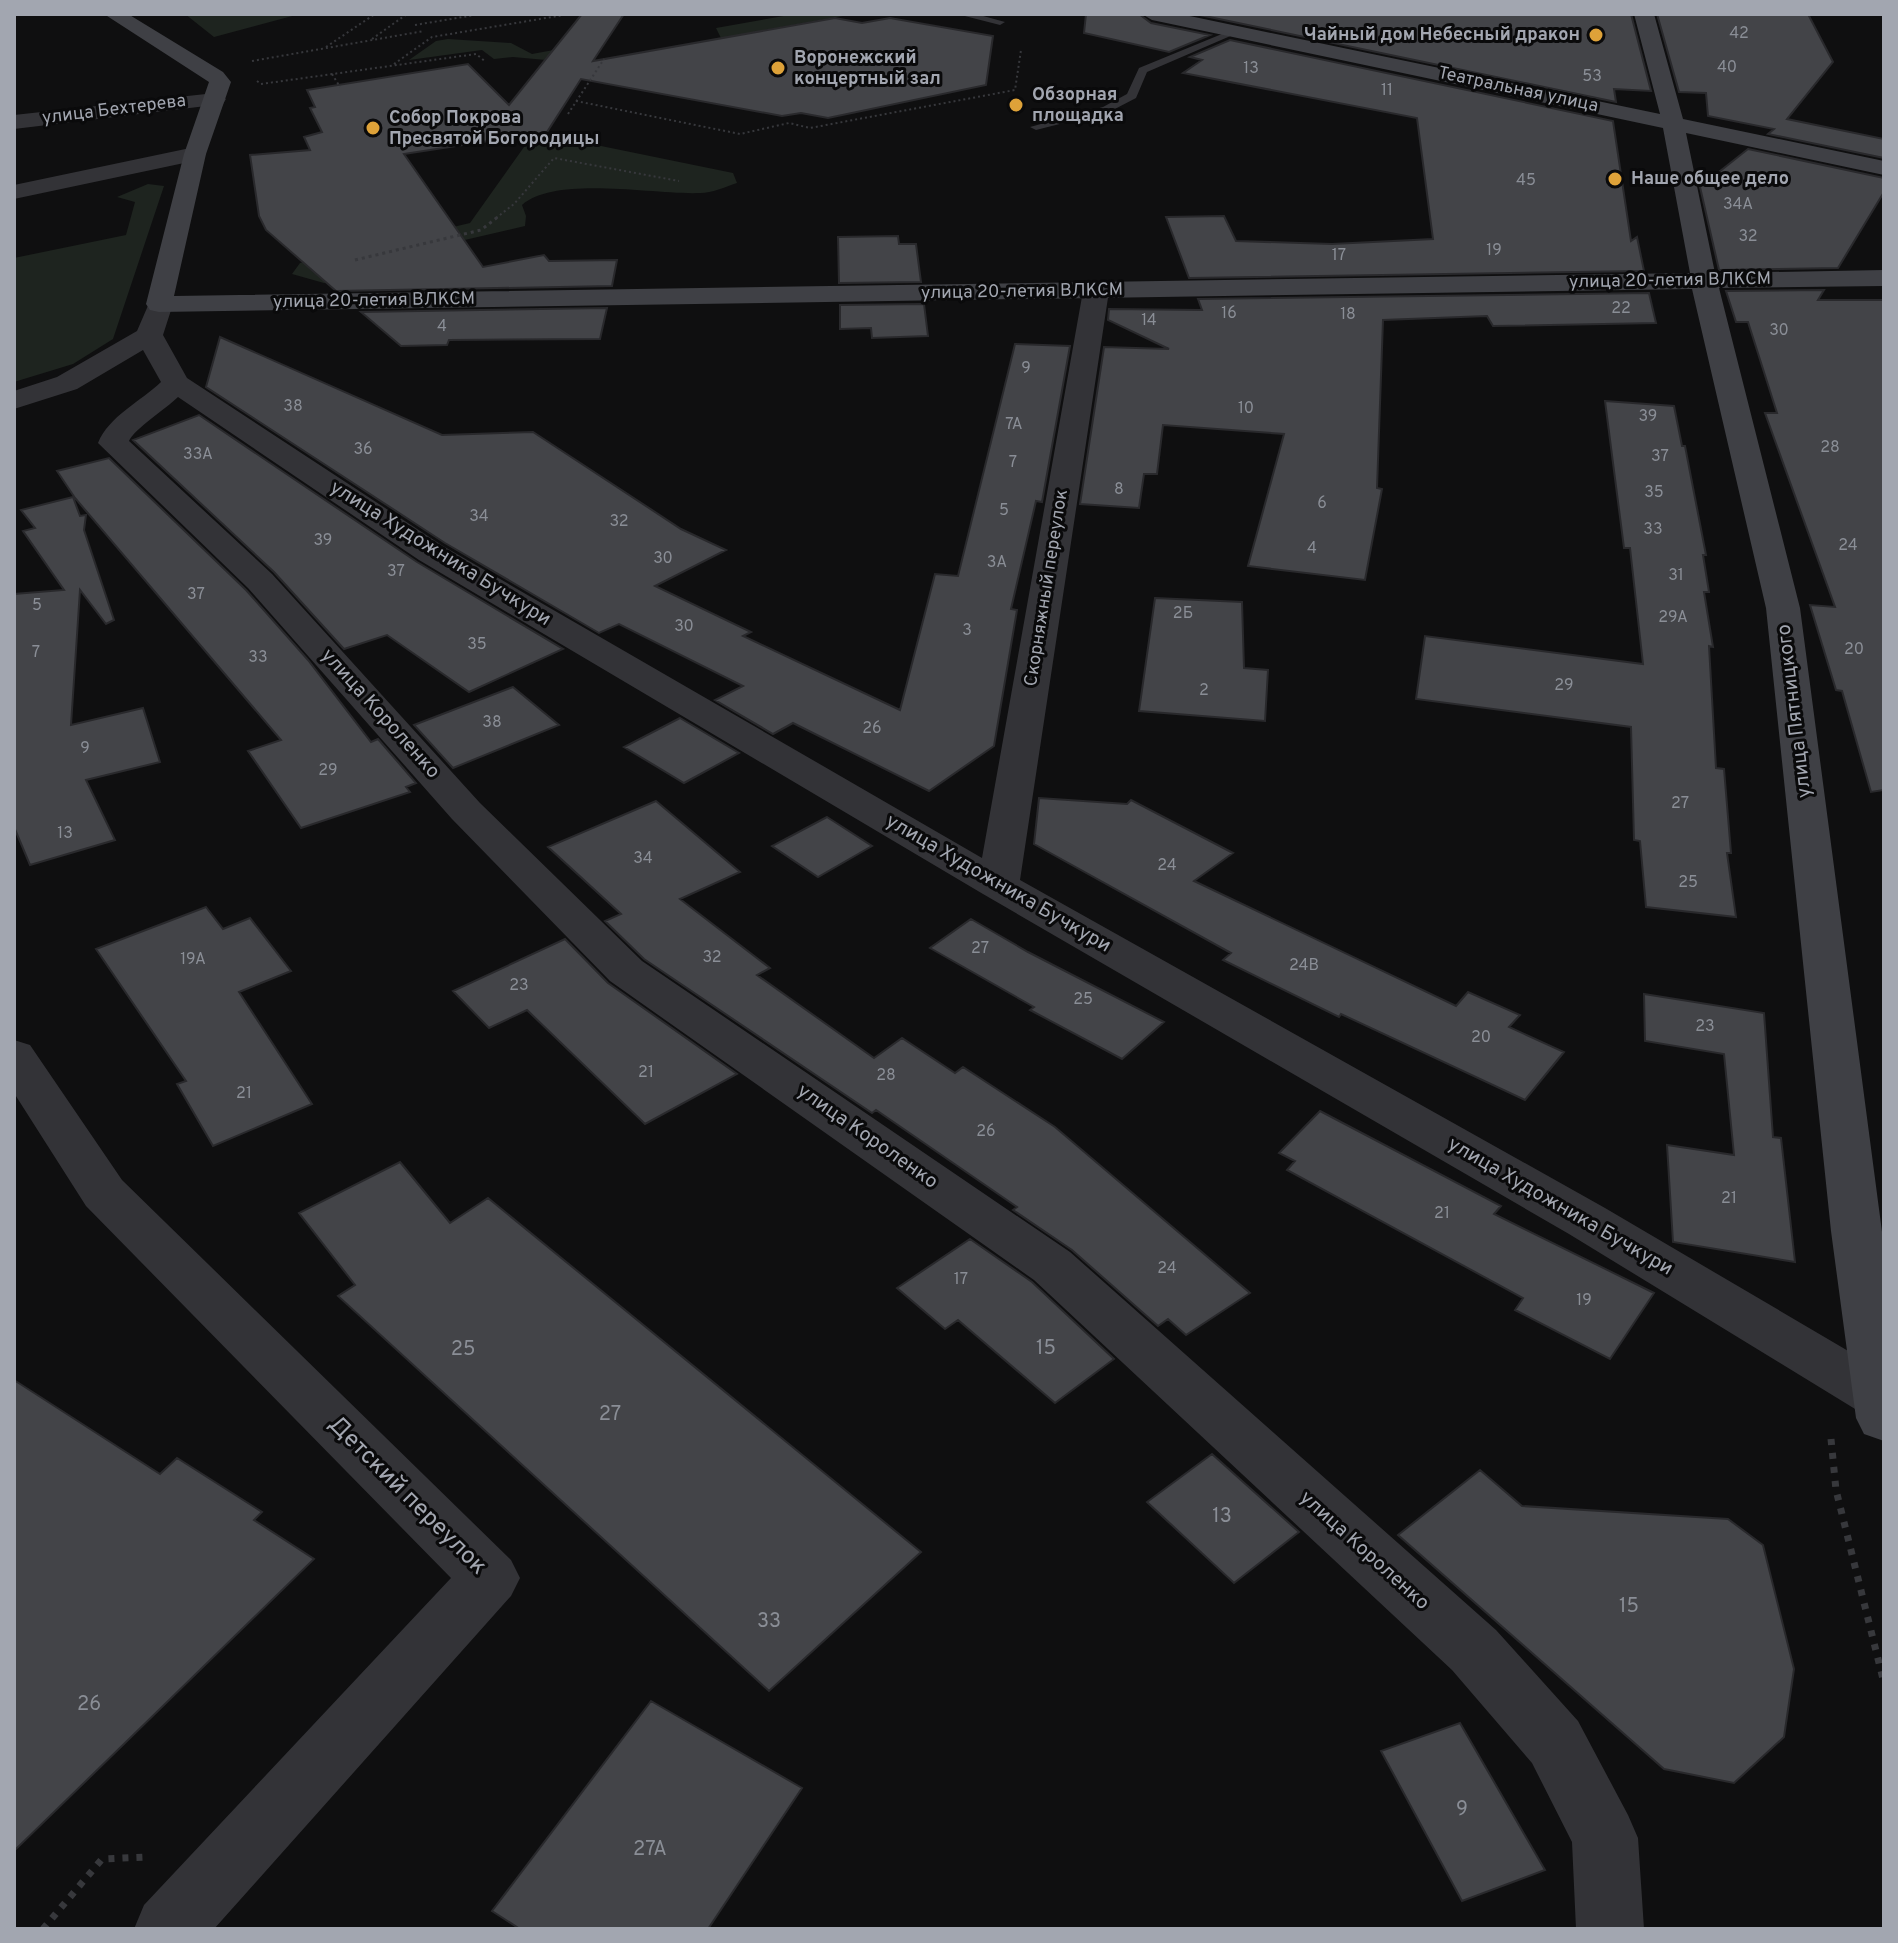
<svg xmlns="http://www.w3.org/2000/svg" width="1898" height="1943" viewBox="0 0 1898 1943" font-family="Overpass,sans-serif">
  <rect width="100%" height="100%" fill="#0f0f10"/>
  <path fill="#1e241f" d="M185 14H296V15L214 37Z
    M795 14H854L721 38 716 28Z
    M448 39 511 43 532 54 559 49 546 60 513 57 494 59 482 50 409 60 436 41Z
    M562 138 733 173 737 183C725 187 712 193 700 193 653 195 556 175 522 205L526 216 525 226 413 252 368 278 324 283 292 274 300 263 470 223 529 140Z
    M148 184 164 186 113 339 73 364 14 382V258L126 235 135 202 117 197Z"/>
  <path fill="#434448" stroke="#29292c" stroke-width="2" d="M582 14H624L593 61 835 18 862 23 890 18 993 36 986 85 828 118 801 113 782 116 581 79 547 132 404 154 483 267 544 255 549 261 617 260 612 286 336 291 266 230 259 216 250 155 310 150 304 137 322 132 310 108 315 107 307 90 468 64 509 105Z
    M1086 14H1139L1151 23 1210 35 1169 52 1084 33Z
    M1195 14H1631L1651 91 1614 89 1616 102Z
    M1657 14H1808L1833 62 1787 119 1884 139V158L1768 134 1774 129 1708 116 1706 93 1679 92Z
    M1230 40 1613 121 1631 241 1637 237 1644 271 1189 278 1166 217 1224 216 1236 241 1332 244 1433 239 1417 118 1183 73 1202 60 1190 57Z
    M1748 149 1884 178V192L1838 268 1719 270 1700 187Z
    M898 236 899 244H916L921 282 839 283 838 237Z
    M1824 290 1818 300H1884V790L1871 792 1842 691 1836 690 1810 605 1835 607 1765 413H1777L1748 322H1736L1726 291Z
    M1649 293 1656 323 1493 326 1487 316 1383 320 1377 488 1382 489 1365 580 1248 566 1284 434 1163 425 1157 474H1144L1139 508 1080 504 1104 347 1169 349 1108 320 1109 309 1202 310 1198 299Z
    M924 304 928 336 872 338 871 328 840 329V305Z
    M607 308 600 339 449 340 447 345 401 346 361 312Z
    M220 337 442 435 533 432 681 529 726 550 655 586 751 632 743 636 900 710 935 574 958 576 1015 344 1070 346 1042 502 1036 501 1011 609 1017 610 994 746 929 791 793 723 773 734 715 700 743 686 619 624 599 633 445 543 206 387Z
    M1605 401 1674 406 1682 446H1685L1706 555H1703L1709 592H1704L1713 647 1709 646 1716 768 1724 769 1731 853H1727L1736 917 1646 907 1640 841 1634 840 1631 727 1416 699 1425 636 1643 664 1630 548H1624Z
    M199 415 417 562 563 649 469 692 387 635 344 649 274 572 133 440Z
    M109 458 246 590 308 660 371 742 378 739 416 783 406 787 410 792 301 828 248 751 281 740 75 498 57 471Z
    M73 497 80 516 86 515 84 530 114 620 106 624 80 590 71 725 143 708 160 762 86 780 115 840 30 865 14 827V594L64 590 23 531 35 528 21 510Z
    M1155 598 1242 602 1244 668 1268 670 1265 721 1139 711Z
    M513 687 559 725 453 768 414 725Z
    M680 718 739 753 684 783 624 747Z
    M1039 798 1127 804 1131 800 1233 853 1194 881 1456 1006 1468 992 1520 1015 1509 1027 1564 1052 1525 1100 1341 1014 1339 1017 1223 960 1231 953 1034 844Z
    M656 801 740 872 680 899 770 968 757 975 874 1058 902 1038 955 1073 963 1067 1055 1127 1250 1293 1186 1335 1168 1319 1158 1326 1072 1250 1013 1210 1017 1207 876 1110 872 1113 644 959 605 921 621 914 548 847Z
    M827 817 872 846 818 877 772 846Z
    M206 907 223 929 250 918 291 971 239 992 312 1104 213 1146 177 1084 186 1081 96 949Z
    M971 919 1028 952 1164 1022 1122 1059 1030 1010 1034 1007 930 948Z
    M565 939 608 983 737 1074 645 1124 527 1010 489 1028 453 991Z
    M1644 994 1764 1013 1773 1137 1781 1138 1795 1262 1673 1242 1667 1145 1734 1155 1724 1054 1645 1041Z
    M1320 1111 1501 1206 1494 1214 1654 1293 1610 1359 1515 1310 1523 1298 1287 1170 1295 1161 1279 1153Z
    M400 1162 450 1223 488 1198 921 1552 769 1691 338 1296 355 1285 299 1213Z
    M970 1239 1032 1282 1114 1359 1055 1403 958 1320 945 1329 897 1288Z
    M14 1380 160 1474 177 1458 262 1512 254 1520 314 1559 14 1851Z
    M1212 1454 1299 1532 1234 1583 1147 1502Z
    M1480 1470 1522 1506 1728 1519 1763 1545 1794 1669 1784 1737 1734 1783 1664 1769 1398 1535Z
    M651 1701 802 1788 708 1929H520L492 1911Z
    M1460 1723 1545 1870 1462 1901 1381 1751Z"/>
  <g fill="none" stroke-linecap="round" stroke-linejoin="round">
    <path stroke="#37383c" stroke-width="2" stroke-dasharray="2 3" stroke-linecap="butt" d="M415 25 481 14
      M372 39 407 14
      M326 47 375 14
      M252 61 424 31
      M394 64 432 37 570 14
      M332 74 340 87
      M257 81 261 84 476 54 486 62
      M576 101 740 134 789 123 810 128 1015 90 1021 50
      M568 114 604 59
      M496 218 514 204 554 158 679 181"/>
    <path stroke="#37383c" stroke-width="3" stroke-dasharray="3 4" stroke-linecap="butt" d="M355 260 481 230 499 216"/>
    <path stroke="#37383c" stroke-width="7" stroke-dasharray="6 8" stroke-linecap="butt" d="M1831 1439 1836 1490 1884 1683
      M43 1929 102 1859 146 1857"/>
    <path fill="#333337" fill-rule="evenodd" d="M957 14H976L1005 22 1000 25Z
      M1234 29 1242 31 1147 72 1136 98 1111 111 1036 130 1030 127 1103 107 1127 94 1139 68Z"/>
    <path fill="#333337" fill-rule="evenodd" d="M215 93 226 99 223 104 14 129V115Z
      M195 147 203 149 206 154 203 159 14 199V185Z
      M1096 283 1105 285 1109 291 1020 880 1605 1208 1884 1372V1416L1860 1412 1569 1234 983 894 419 560 178 397C166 409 134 429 129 441L272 574 480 803 642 961 1070 1252 1496 1630 1578 1721 1628 1815 1638 1838 1644 1929H1576L1572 1842 1532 1763 1452 1670 1034 1280 610 981 452 819 248 588 98 443C109 416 140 402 161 382L143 350 77 389 14 409V391L57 377 137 331 150 301H168L172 307 163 335 187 378 443 546 982 858 1083 291 1087 285Z
      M14 1040 30 1045 122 1180 511 1560 520 1578 511 1596 214 1929H134L144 1905 451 1578 86 1206 14 1093Z"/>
    <path fill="#3f4045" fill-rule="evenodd" d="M104 14H128L223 72 231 82 206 154 174 296 1690 273 1663 128 1152 20 1142 14H1180L1660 114 1634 14H1654L1683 119 1884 161V175L1686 133 1715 273 1884 270V286L1719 288 1800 608 1884 1247V1441L1864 1434 1856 1418 1831 1231 1766 608 1692 289 159 312 150 310 146 304 184 154 209 82Z"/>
  </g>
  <g fill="#dea239" stroke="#0a0a0b" stroke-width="3">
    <circle cx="1596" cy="35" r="8"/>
    <circle cx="778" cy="68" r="8"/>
    <circle cx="1016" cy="105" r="8"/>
    <circle cx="373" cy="128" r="8"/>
    <circle cx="1615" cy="179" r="8"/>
  </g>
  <g text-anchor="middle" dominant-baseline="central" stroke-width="6" stroke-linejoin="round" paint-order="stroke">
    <g font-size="16" fill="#8a8e96">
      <text x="1739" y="34">42</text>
      <text x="1727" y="68">40</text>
      <text x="1251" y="69">13</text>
      <text x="1592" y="77">53</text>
      <text x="1387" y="91">11</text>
      <text x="1526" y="181">45</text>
      <text x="1738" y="205">34А</text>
      <text x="1748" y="237">32</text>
      <text x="1494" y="251">19</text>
      <text x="1339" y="256">17</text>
      <text x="1621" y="309">22</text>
      <text x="1229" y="314">16</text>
      <text x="1348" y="315">18</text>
      <text x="1149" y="321">14</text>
      <text x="442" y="327">4</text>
      <text x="1779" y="331">30</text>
      <text x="1026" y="369">9</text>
      <text x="293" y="407">38</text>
      <text x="1246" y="409">10</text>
      <text x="1648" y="417">39</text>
      <text x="1014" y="425">7А</text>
      <text x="1830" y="448">28</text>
      <text x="363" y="450">36</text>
      <text x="198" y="455">33А</text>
      <text x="1660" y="457">37</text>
      <text x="1013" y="463">7</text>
      <text x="1119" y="490">8</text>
      <text x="1654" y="493">35</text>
      <text x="1322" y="504">6</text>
      <text x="1004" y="511">5</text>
      <text x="479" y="517">34</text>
      <text x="619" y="522">32</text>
      <text x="1653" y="530">33</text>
      <text x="323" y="541">39</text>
      <text x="1848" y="546">24</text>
      <text x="1312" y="549">4</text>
      <text x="663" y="559">30</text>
      <text x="997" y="563">3А</text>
      <text x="396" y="572">37</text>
      <text x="1676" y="576">31</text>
      <text x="196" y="595">37</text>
      <text x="37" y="606">5</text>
      <text x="1183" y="614">2Б</text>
      <text x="1673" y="618">29А</text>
      <text x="684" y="627">30</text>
      <text x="967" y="631">3</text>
      <text x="477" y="645">35</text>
      <text x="1854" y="650">20</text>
      <text x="36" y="653">7</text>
      <text x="258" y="658">33</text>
      <text x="1564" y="686">29</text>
      <text x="1204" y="691">2</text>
      <text x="492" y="723">38</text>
      <text x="872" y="729">26</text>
      <text x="85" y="749">9</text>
      <text x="328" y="771">29</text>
      <text x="1680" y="804">27</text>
      <text x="65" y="834">13</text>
      <text x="643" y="859">34</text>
      <text x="1167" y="866">24</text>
      <text x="1688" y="883">25</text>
      <text x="980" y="949">27</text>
      <text x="712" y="958">32</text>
      <text x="193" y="960">19А</text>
      <text x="1304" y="966">24В</text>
      <text x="519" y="986">23</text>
      <text x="1083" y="1000">25</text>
      <text x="1705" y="1027">23</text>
      <text x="1481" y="1038">20</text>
      <text x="646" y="1073">21</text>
      <text x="886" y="1076">28</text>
      <text x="244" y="1094">21</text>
      <text x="986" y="1132">26</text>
      <text x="1729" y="1199">21</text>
      <text x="1442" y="1214">21</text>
      <text x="1167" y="1269">24</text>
      <text x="961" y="1280">17</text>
      <text x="1584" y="1301">19</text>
    </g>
    <g font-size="18" font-weight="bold" fill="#a2a6b0" stroke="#0a0a0b" text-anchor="start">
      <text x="1580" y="35" text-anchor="end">Чайный дом Небесный дракон</text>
      <text x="794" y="58">Воронежский<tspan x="794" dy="21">концертный зал</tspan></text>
      <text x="1032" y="95">Обзорная<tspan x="1032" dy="21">площадка</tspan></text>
      <text x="389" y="118">Собор Покрова<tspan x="389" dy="21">Пресвятой Богородицы</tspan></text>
      <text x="1631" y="179">Наше общее дело</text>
    </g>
    <g font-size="18" fill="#a2a6b0" stroke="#0a0a0b">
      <text transform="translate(1518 90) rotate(12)">Театральная улица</text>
      <text transform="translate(114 110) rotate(-7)">улица Бехтерева</text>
      <text transform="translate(1670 281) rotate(-1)">улица 20-летия ВЛКСМ</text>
      <text transform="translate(1022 292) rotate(-1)">улица 20-летия ВЛКСМ</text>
      <text transform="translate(374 301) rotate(-1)">улица 20-летия ВЛКСМ</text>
      <text transform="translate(1047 588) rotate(-81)">Скорняжный переулок</text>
    </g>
    <g font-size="20" fill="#a2a6b0" stroke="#0a0a0b">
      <text transform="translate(440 554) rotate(32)">улица Художника Бучкури</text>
      <text transform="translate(1795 711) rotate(-97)">улица Пятницкого</text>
      <text transform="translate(380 714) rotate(48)">улица Короленко</text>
      <text transform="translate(998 884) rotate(30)">улица Художника Бучкури</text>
      <text transform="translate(867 1137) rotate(35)">улица Короленко</text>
      <text transform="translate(1560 1207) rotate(30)">улица Художника Бучкури</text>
      <text transform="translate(1364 1551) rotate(42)">улица Короленко</text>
    </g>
    <g font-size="20" fill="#8a8e96">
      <text x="1046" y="1349">15</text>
      <text x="463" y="1350">25</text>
      <text x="610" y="1415">27</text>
      <text x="1222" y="1517">13</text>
      <text x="1629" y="1607">15</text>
      <text x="769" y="1622">33</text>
      <text x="89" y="1705">26</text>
      <text x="1462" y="1810">9</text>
      <text x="650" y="1850">27А</text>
    </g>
    <g font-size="24" fill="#a2a6b0" stroke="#0a0a0b">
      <text transform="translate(407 1496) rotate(45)">Детский переулок</text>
    </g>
  </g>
  <rect width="1898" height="1943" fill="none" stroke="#a2a6b0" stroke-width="32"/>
</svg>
